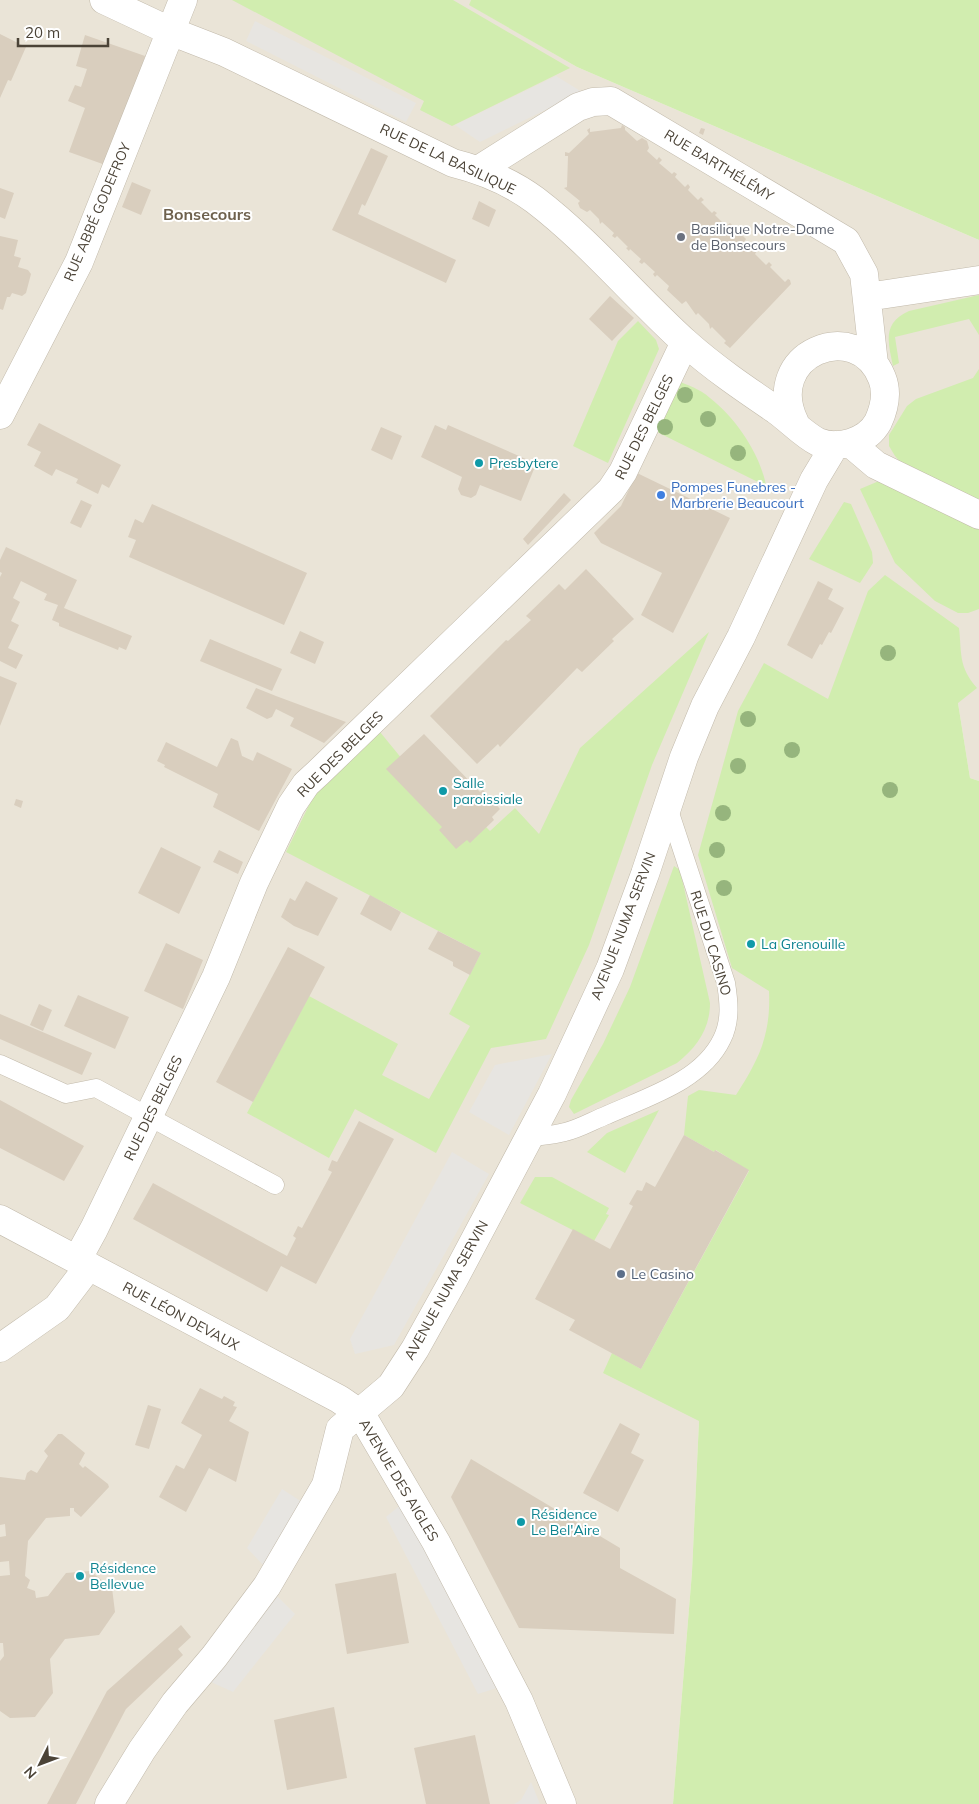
<svg xmlns="http://www.w3.org/2000/svg" width="979" height="1804" viewBox="0 0 979 1804" font-family="Mulish,sans-serif">
  <rect width="100%" height="100%" fill="#f6f2ea"/>
  <path fill="#eae4d7" d="M0 0H471L470 5 577 67 979 240V781L970 778 958 703 699 1421 692 1572 673 1804H0Z"/>
  <path fill="#d1edaf" d="M232 0H453L570 68 452 126 420 110 424 101Z
    M471 0H979V240L577 67 469 5Z
    M979 295V335L969 319 895 337 899 363 893 366C888 342 882 323 909 311Z
    M638 321 656 340 659 349 608 463 573 446 618 341Z
    M979 369V515L923 488 895 456 889 446V435L907 406 916 399 973 378Z
    M675 380C688 385 700 389 710 398 735 417 761 455 766 486L653 430Z
    M879 481 888 482 979 529V609L968 613H958L935 601 895 563 860 489Z
    M844 502 851 504 872 552 873 563 860 583 809 559Z
    M885 575 959 628C962 654 958 666 977 688L958 703 970 778 979 781V1804H673L692 1572 699 1421 603 1373 612 1353 641 1369 749 1171 716 1150 714 1152 684 1135 688 1096 699 1090 736 1095C759 1059 771 1035 769 991L732 968 698 855 738 711 764 663 828 699 868 591Z
    M709 632 652 765 589 945 546 1039 491 1048 436 1153 355 1109 329 1158 247 1113 309 996 398 1044 382 1075 429 1099 470 1026 449 1014 481 953 286 852 315 793 380 732 470 842 486 827 490 831 515 808 539 834 580 748Z
    M674 866 680 870 710 1003C710 1029 697 1047 677 1063L574 1114 569 1107 571 1100 603 1044 630 987Z
    M659 1110 625 1173 587 1152 607 1133Z
    M535 1177H552L609 1208 606 1214 609 1215 594 1241 520 1203Z"/>
  <path fill="#e7e5e1" d="M255 21 416 103 406 122 246 41Z
    M556 76 582 92 480 142 455 125Z
    M552 1054 509 1135 469 1112 495 1065Z
    M452 1152 489 1174 394 1345 355 1354 350 1339Z
    M282 1489 302 1502 265 1567 247 1548Z
    M404 1502 503 1686 478 1694 386 1517Z
    M276 1595 295 1614 233 1692 211 1682Z
    M531 1782 540 1804H514L521 1800Z"/>
  <path fill="#d9cebe" d="M0 34 26 47 11 81 8 80 0 98Z
    M85 35 145 56 111 167 69 152 85 108 68 101 75 85 81 87 87 69 76 66Z
    M622 125 625 127V130L637 141 642 138 647 141 649 148 647 151 657 160 659 157 662 160 659 163 672 174 674 172 677 174 675 177 685 187 688 184 690 187 688 190 698 200 701 197 704 200 701 202 712 213 714 211 717 213 715 215 726 226 730 223 746 239 744 242 752 251 755 249 757 251 755 254 766 265 769 262 772 265 770 267 785 282 788 279 790 280 791 284 730 348 724 343 726 341 712 327 710 329 709 324 698 313 696 315 686 301 682 304 667 290 669 286 657 275 655 277 653 274 655 272 644 262 642 264 639 262 641 259 630 249 629 251 626 248 628 247 617 236 615 238 612 236 614 233 602 222 600 224 599 219 590 210 587 212 580 208 578 203 580 201 564 188 567 187 568 156H565V152L569 153 589 134 587 130 590 128V132L621 128Z
    M701 128 705 129 703 135 699 133Z
    M371 148 388 156 365 206 362 204 358 214 456 260 446 283 332 230Z
    M132 182 151 190 141 215 122 207Z
    M0 188 14 193 5 219 0 217Z
    M479 201 496 210 489 227 472 219Z
    M0 236 18 240 14 256 21 258 18 267 28 270 31 274 26 293 22 296 12 293 10 297H7L3 310 0 309Z
    M610 296 634 318 612 341 589 319Z
    M39 423 121 465 109 488 102 484 98 494 76 483 78 479 56 469 52 476 34 466 41 452 27 445Z
    M435 425 446 430 448 425 526 459 525 465 534 469 521 501 480 485 476 495 471 498 461 495 458 489 462 477 421 457Z
    M381 427 402 436 392 460 371 450Z
    M637 473 730 518 673 633 641 615 662 573 601 543 594 533 621 506Z
    M564 493 571 500 528 545 523 539Z
    M81 500 92 505 81 528 70 523Z
    M152 504 307 573 284 625 129 557 136 540 128 537 135 519 143 523Z
    M6 547 77 580 64 608 132 636 126 650 119 647 118 650 59 626V623L52 620 58 605 44 600 47 594 21 581 13 598 20 602 11 621 19 625 8 648 23 655 16 669 0 661V577L2 573 0 572V560Z
    M586 569 634 619 612 639 614 641 582 672 577 668 500 747 498 744 477 764 430 716 506 640 508 641 531 620 526 616 559 584 565 590Z
    M818 581 833 589 828 599 844 608 831 633 829 632 822 645 820 644 812 659 787 645Z
    M300 631 324 642 315 664 290 653Z
    M210 639 282 669 272 691 200 661Z
    M0 676 17 683 0 726Z
    M256 688 276 696 346 722 324 743 290 726 294 718 276 709 272 717 267 719 246 708Z
    M424 734 480 792 483 790 500 809 492 817 494 820 470 843 467 840 456 849 439 830 442 827 386 769Z
    M231 738 238 741 242 756 253 761 257 752 292 769 259 831 213 807 218 794 164 767 165 765 157 761 166 742 217 767Z
    M16 799 23 801 21 808 14 805Z
    M161 847 201 867 179 914 138 893Z
    M219 850 243 862 238 874 213 862Z
    M306 881 338 898 318 936 294 926 281 917 290 898 295 901Z
    M370 895 401 912 391 931 360 914Z
    M438 931 481 953 470 975 453 966V962L428 949Z
    M166 943 203 960 183 1009 144 991Z
    M288 947 325 967 253 1102 216 1082Z
    M78 995 129 1017 115 1049 64 1026Z
    M39 1004 52 1010 43 1031 30 1025Z
    M0 1014 92 1053 82 1075 0 1039Z
    M0 1100 84 1146 64 1181 0 1148Z
    M359 1121 394 1139 316 1284 281 1266 267 1292 133 1219 153 1183 287 1256 296 1238 293 1236 298 1226 302 1228 332 1172 328 1170 332 1160 337 1162Z
    M684 1135 714 1152 715 1150 749 1170 641 1369 569 1330 575 1320 535 1299 573 1229 610 1249 633 1206 629 1204 637 1190 642 1191 646 1182 655 1187Z
    M200 1388 222 1399 224 1396 235 1402 233 1406 237 1407 229 1421 249 1432 236 1482 209 1468 186 1512 159 1497 176 1465 184 1469 202 1435 181 1423Z
    M148 1405 161 1409 149 1449 135 1445Z
    M620 1423 640 1434 631 1453 644 1460 618 1512 583 1493Z
    M58 1434H62L85 1453 79 1464 83 1468 85 1466 108 1484 109 1487 81 1517 74 1511V1508H70V1516L46 1518 28 1541 25 1576 30 1580 27 1588 35 1591 36 1598 48 1596 66 1573 90 1571 112 1588 115 1612 99 1635 65 1639 50 1659 53 1693 35 1717 10 1718 0 1711V1661L4 1656 3 1643H0V1576L10 1575 9 1561 0 1562V1537L6 1536 5 1524 0 1525V1477L25 1480 27 1473 31 1470 37 1473 48 1456 44 1451Z
    M471 1459 620 1548V1568L676 1599 674 1634 519 1628 451 1497Z
    M396 1573 409 1643 347 1654 335 1584Z
    M181 1625 191 1637 178 1649 183 1655 126 1709 76 1804H47L107 1691Z
    M334 1707 347 1778 287 1790 274 1720Z
    M475 1735 490 1804H426L414 1748Z"/>
  <g fill="none" stroke-linecap="round" stroke-linejoin="round">
    <defs>
      <path id="service" d="M0 1064 66 1094 96 1088 275 1185
        M528 1138C540 1136 553 1135 565 1132 579 1129 594 1120 607 1115 647 1097 702 1081 722 1039 731 1021 729 1002 726 983L668 807"/>
      <path id="minor" d="M104 0 170 31 224 52 453 163C481 170 512 183 535 200 590 242 634 296 686 343 714 368 745 389 776 410 790 420 804 435 818 442 838 450 867 442 878 422 884 409 888 393 882 378 857 315 761 354 795 423
        M478 170 578 107 593 102 611 101 846 241 864 274 874 364
        M867 297 979 280
        M0 415 79 262 183 0
        M850 443 876 465 979 515
        M0 1219 339 1399 361 1414 436 1542 519 1701 562 1804
        M77 1260 94 1229 216 977 254 883 291 806 306 784 318 773 611 490 623 472 685 342
        M0 1348 57 1308 89 1266
        M109 1804 142 1750 175 1703 214 1657 267 1586 326 1485 340 1429 391 1386 415 1349 454 1279 552 1094 610 969 645 874 684 757 705 706 741 637 814 480 835 445"/>
    </defs>
    <use href="#service" stroke="#c2baab" stroke-width="19"/>
    <use href="#minor" stroke="#c2baab" stroke-width="29"/>
    <use href="#service" stroke="#fff" stroke-width="18"/>
    <use href="#minor" stroke="#fff" stroke-width="28"/>
  </g>
  <g fill="#96b57d">
    <circle cx="685" cy="395" r="8"/>
    <circle cx="708" cy="419" r="8"/>
    <circle cx="665" cy="427" r="8"/>
    <circle cx="738" cy="453" r="8"/>
    <circle cx="888" cy="653" r="8"/>
    <circle cx="748" cy="719" r="8"/>
    <circle cx="792" cy="750" r="8"/>
    <circle cx="738" cy="766" r="8"/>
    <circle cx="890" cy="790" r="8"/>
    <circle cx="723" cy="813" r="8"/>
    <circle cx="717" cy="850" r="8"/>
    <circle cx="724" cy="888" r="8"/>
  </g>
  <circle fill="#6b7280" stroke="#fff" stroke-width="2" cx="681" cy="237" r="5"/>
  <g fill="#0f9aa8" stroke="#fff" stroke-width="2">
    <circle cx="479" cy="463" r="5"/>
    <circle cx="443" cy="791" r="5"/>
    <circle cx="751" cy="944" r="5"/>
    <circle cx="521" cy="1522" r="5"/>
    <circle cx="80" cy="1576" r="5"/>
  </g>
  <circle fill="#3f7fe0" stroke="#fff" stroke-width="2" cx="661" cy="495" r="5"/>
  <circle fill="#5c6f8a" stroke="#fff" stroke-width="2" cx="621" cy="1274" r="5"/>
  <g text-anchor="middle" dominant-baseline="central" stroke-width="4" stroke-linejoin="round" paint-order="stroke">
    <g font-size="14" fill="#4b4337" stroke="#fff">
      <text transform="translate(448 159) rotate(25)">RUE DE LA BASILIQUE</text>
      <text transform="translate(719 165) rotate(31)">RUE BARTHÉLÉMY</text>
      <text transform="translate(97 212) rotate(-67)">RUE ABBÉ GODEFROY</text>
      <text transform="translate(644 427) rotate(-64)">RUE DES BELGES</text>
      <text transform="translate(340 754) rotate(-45)">RUE DES BELGES</text>
      <text transform="translate(623 926) rotate(-69)">AVENUE NUMA SERVIN</text>
      <text transform="translate(711 943) rotate(73)">RUE DU CASINO</text>
      <text transform="translate(153 1108) rotate(-64)">RUE DES BELGES</text>
      <text transform="translate(446 1290) rotate(-61)">AVENUE NUMA SERVIN</text>
      <text transform="translate(181 1316) rotate(28)">RUE LÉON DEVAUX</text>
      <text transform="translate(399 1480) rotate(59)">AVENUE DES AIGLES</text>
    </g>
    <g font-size="14" fill="#5b616d" stroke="#fff" text-anchor="start">
      <text x="691" y="229">Basilique Notre-Dame<tspan x="691" dy="16">de Bonsecours</tspan></text>
    </g>
    <g font-size="14" fill="#0d838f" stroke="#fff" text-anchor="start">
      <text x="489" y="463">Presbytere</text>
      <text x="453" y="783">Salle<tspan x="453" dy="16">paroissiale</tspan></text>
      <text x="761" y="944">La Grenouille</text>
      <text x="531" y="1514">Résidence<tspan x="531" dy="16">Le Bel'Aire</tspan></text>
      <text x="90" y="1568">Résidence<tspan x="90" dy="16">Bellevue</tspan></text>
    </g>
    <g font-size="14" fill="#366cbe" stroke="#fff" text-anchor="start">
      <text x="671" y="487">Pompes Funebres -<tspan x="671" dy="16">Marbrerie Beaucourt</tspan></text>
    </g>
    <g font-size="14" fill="#4e5e75" stroke="#fff" text-anchor="start">
      <text x="631" y="1274">Le Casino</text>
    </g>
    <g font-size="16" font-weight="bold" fill="#6e614d" stroke="#fff">
      <text x="207" y="214">Bonsecours</text>
    </g>
  </g>
  <g transform="translate(40 1764) rotate(228)" stroke="#ffffff" stroke-width="4" paint-order="stroke">
  <path d="M0-4L9 19L0 12L-9 19Z" fill="#4b4337"/>
  <text y="-8" font-size="14" font-weight="bold" text-anchor="middle" fill="#4b4337">N</text>
  </g>
  <path d="M18 38v8h90v-8" fill="none" stroke="#4b4337" stroke-width="2.5"/>
  <text x="25" y="38" font-size="15" fill="#4b4337" stroke="#ffffff" stroke-width="4" paint-order="stroke">20 m</text>
</svg>
